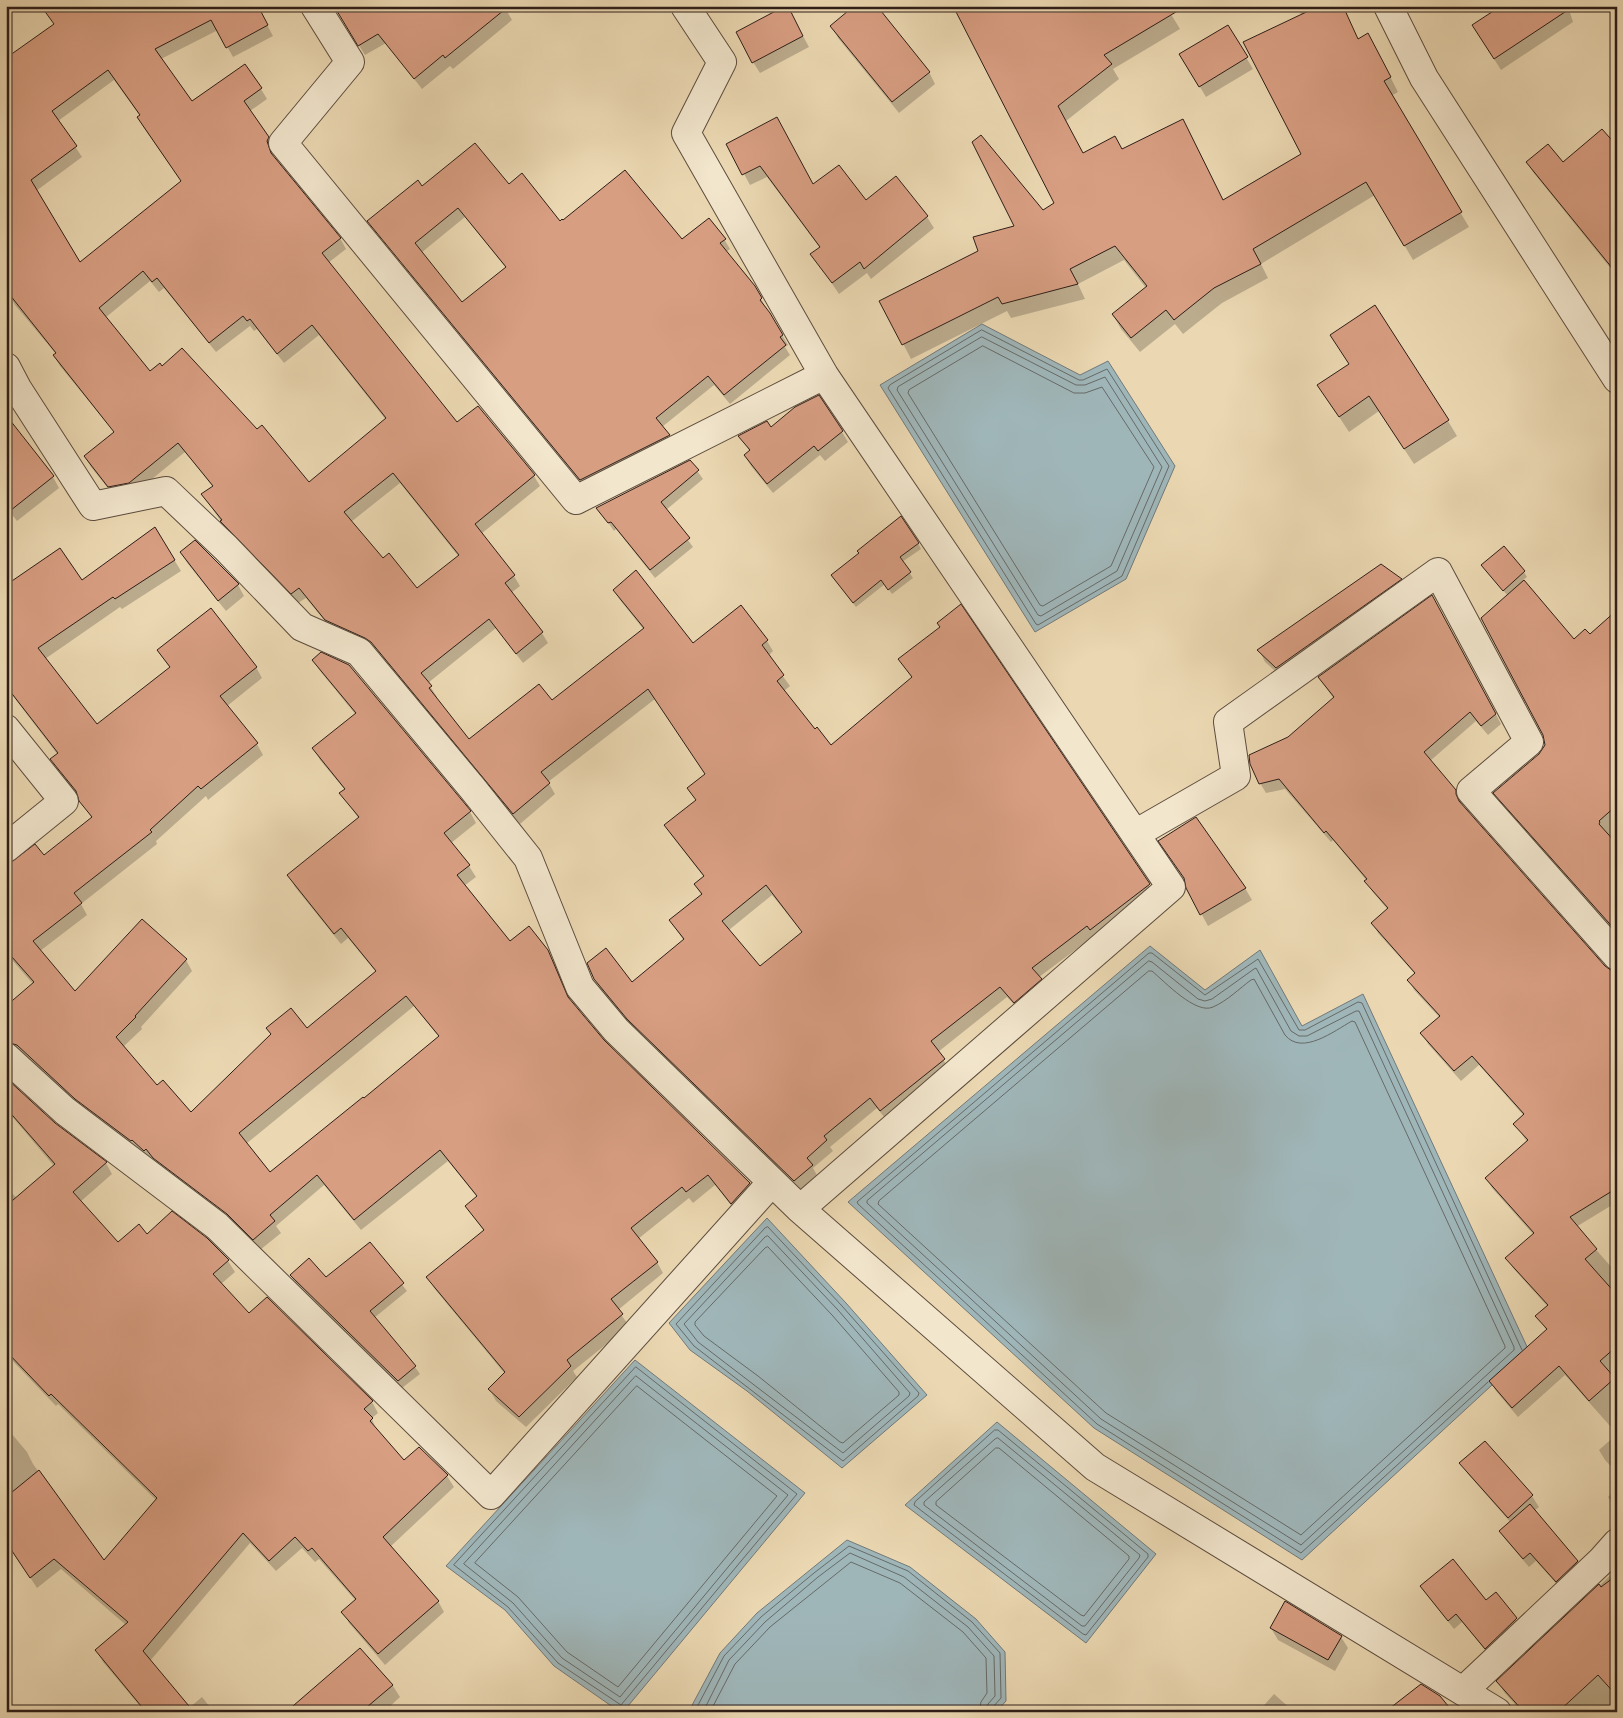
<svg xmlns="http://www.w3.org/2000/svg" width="1623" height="1718" viewBox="0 0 1623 1718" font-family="Cardo,serif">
  <rect width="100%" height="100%" fill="#ebd8b2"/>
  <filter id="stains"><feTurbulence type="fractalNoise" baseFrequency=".004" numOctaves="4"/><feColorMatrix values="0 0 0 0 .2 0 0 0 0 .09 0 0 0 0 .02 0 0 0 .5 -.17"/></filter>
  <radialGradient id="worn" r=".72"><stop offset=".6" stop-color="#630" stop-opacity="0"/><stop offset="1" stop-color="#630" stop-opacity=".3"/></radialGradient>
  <path fill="#9fb6b9" stroke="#727979" d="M982 324 1080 375 1108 361 1175 466 1126 579 1035 632 880 385Z
    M1150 946 1205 990 1260 950 1302 1026 1363 994 1529 1351 1302 1560 1094 1428 848 1202Z
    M767 1218 846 1303 927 1395 842 1468 747 1391 690 1350 669 1323Z
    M635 1360 805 1493 623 1712H620L554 1666 505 1610 446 1566Z
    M997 1422 1156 1554 1086 1643 905 1505Z
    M847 1540 910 1567 976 1619 1005 1652 1006 1701 996 1712H694L690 1709 720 1653 757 1613Z"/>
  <path fill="#0003" fill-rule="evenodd" d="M257 6 273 36 233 57 218 30 161 59 192 103 261 89 267 99 250 111 274 148 272 153 274 158 340 238 346 249 328 263 457 424 478 407 534 476 540 486 481 534 514 576 520 586 511 593 542 633 548 643 523 663 496 628 428 683 437 697 436 698 469 741 552 702 644 630 620 600 614 590 693 645 741 607 767 641 773 651 768 656 790 686 784 691 815 731 831 747 912 678 900 660 941 627 960 606 1155 895 1097 940 1094 936 1039 977 1047 990 1021 1012 1007 997 938 1052 950 1070 887 1121 877 1108 830 1147 833 1151 813 1168 818 1177 801 1191 635 1030 601 990 595 978 632 984 684 941 670 920 702 896 695 884 704 877 672 836 666 825 697 801 689 788 706 775 655 699 548 782 555 794 520 824 379 653 373 648 332 630 306 598 298 603 228 532 203 495 213 487 185 452 135 493 115 497 91 467 85 457 115 433 60 366 54 356 56 354 15 305 6 289V73L81 55ZM114 80 140 116 138 118 144 128 182 182 80 264 36 191 82 157 58 121ZM150 281 159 292 164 288 216 352 250 326 254 331 257 329 284 363 319 335 386 420 308 484 257 431 150 373 105 318ZM400 483 459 557 417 590 383 560 351 522ZM772 895 803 933 760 968 729 930Z
    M334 6H504L512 20 453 69 450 66 422 89 386 43 365 55Z
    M609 6H623L612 12Z
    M847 6H875L929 72 935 84 899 113 838 38 832 26 850 11Z
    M1166 6 1180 29 1113 69 1119 79 1066 121 1083 154 1122 150 1223 202 1302 154V16L1296 6H1343L1358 40 1376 49 1398 92 1391 96 1469 227 1413 260 1375 195 1261 264 1268 278 1222 303 1183 334 1175 324 1140 352 1121 329 1113 315 1146 288 1124 260 1078 284 1085 299 1011 318 1007 311 911 359 881 301 980 251 1016 227 1056 203 955 7Z
    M1568 6 1573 22 1501 70 1480 37Z
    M793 18 809 47 760 73 753 62Z
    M1228 27 1253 69 1206 97 1181 55Z
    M728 144 813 186 865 202 895 177 927 217 934 228 871 279 867 273 839 294 812 254 820 248 767 177 750 185Z
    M1617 148V274L1616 275 1533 172 1527 162 1563 163Z
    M509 186 560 222 682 241 724 239 730 249 726 252 754 287 788 345 785 347 790 355 730 404 714 385 662 427 674 445 587 490 375 231 369 222 422 187ZM465 217 506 268 462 304 421 253Z
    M1331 335 1448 421 1457 436 1414 464 1379 411 1349 432 1319 386 1350 365Z
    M771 428 842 432 848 442 825 461 820 455 773 493 751 466 745 456 750 452 740 436Z
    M690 461 703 479 666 510 693 547 655 578 616 529 614 531 598 508Z
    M53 477 59 488 17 521 6 507Z
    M155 528 181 571 122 609 120 607 45 659 97 725 170 668 158 651 256 667 262 678 226 707 257 744 263 755 208 800 206 796 156 841 157 844 81 904 87 915 40 951 75 993 186 960 192 971 141 1027 142 1029 123 1047 157 1087 191 1114 272 1035 267 1028 307 1029 376 972 348 938 341 944 295 887 289 876 359 819 341 793 345 790 320 760 314 749 356 715 320 671 313 660 349 666 470 812 476 823 451 843 469 866 476 877 464 886 510 942 547 950 554 962 571 1002 603 1041 749 1183 756 1195 738 1214 715 1185 693 1203 689 1198 638 1239 657 1262 663 1273 618 1310 629 1326 573 1371 577 1377 526 1427 496 1401 490 1390 505 1374 434 1288 428 1277 484 1231 466 1206 477 1197 448 1161 361 1230 324 1185 276 1226 281 1233 260 1250 161 1169 153 1159 151 1161 6 1054V1007L33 984 6 953 44 857 92 819 79 796 58 771 52 760 58 755 6 687V586L82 582ZM414 1006 439 1037 363 1100 270 1173 246 1144Z
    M918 543 921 549 902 562 913 578 892 594 885 584 856 607 835 580 860 553Z
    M181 553 238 585 244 596 226 611 188 564Z
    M1482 566 1524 572 1527 577 1523 580 1574 641 1590 636 1617 612V934L1501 803 1495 793 1540 755 1547 745 1508 596Z
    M1401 580 1407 591 1284 679 1265 662 1259 650Z
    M1438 607 1501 724 1488 735 1476 721 1430 761 1455 791 1461 801V805L1604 967 1612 972H1617V1202L1576 1227 1614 1270 1617 1268V1434L1565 1375 1518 1417 1496 1391 1490 1381 1547 1331 1537 1316 1548 1307 1513 1268 1507 1258 1533 1234 1492 1188 1486 1178 1527 1142 1515 1124 1524 1116 1479 1065 1461 1081 1428 1044 1422 1034 1440 1018 1414 990 1409 980 1415 974 1378 933 1372 923 1388 910 1372 891 1367 881 1333 840 1331 842 1285 789 1266 793 1260 783 1289 738 1334 699 1319 678Z
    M1187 887 1245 888 1252 900 1208 926Z
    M6 1080 54 1124 106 1163 112 1174 80 1202 118 1244 147 1236 206 1239 228 1261 235 1272 221 1284 249 1315 267 1298 372 1402 378 1413 372 1418 366 1426 372 1419 377 1431 404 1462 419 1448 447 1476 454 1487 390 1547 438 1601 444 1612 385 1665 349 1623 343 1612 356 1601 319 1559 315 1562 302 1548 276 1571 250 1543 150 1661 189 1708 202 1697 214 1712H145L103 1662 96 1650 126 1625 61 1569 37 1588 13 1551 6 1557V1427L27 1452 33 1464 104 1562 156 1500 58 1404 56 1406 6 1354V1188L17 1198 54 1166 10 1114 6 1117Z
    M370 1243 407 1291 374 1318 415 1367 420 1374 402 1388 295 1283 291 1276 326 1279Z
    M1617 1434V1473L1605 1460 1599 1450Z
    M1485 1442 1532 1496 1539 1507 1534 1511 1577 1562 1582 1570 1562 1590 1536 1561 1529 1567 1506 1540 1500 1532 1511 1523 1468 1474 1461 1463Z
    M1617 1489V1510L1608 1497Z
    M1617 1569V1712H1522L1504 1692 1498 1682Z
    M1421 1586 1486 1602 1496 1594 1522 1628 1491 1657 1462 1622 1454 1629 1427 1595Z
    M1271 1628 1341 1637 1348 1648 1335 1671 1278 1640Z
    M360 1650 393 1686 400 1697 384 1712H288Z
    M1274 1694 1292 1710 1293 1712H1258Z"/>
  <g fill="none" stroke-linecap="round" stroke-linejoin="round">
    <path stroke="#666a68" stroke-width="1" d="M982 330 1079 380H1083L1107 369 1169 466 1122 576 1038 625 1036 624 888 388 890 385Z
      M982 337 1076 385H1085L1105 377 1162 467 1117 571 1041 616 1038 615 897 390 898 387Z
      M983 346 1074 393H1085L1102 387 1154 467 1111 566 1043 606 1040 605 908 393 909 390Z
      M1149 961 1152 962 1198 999 1205 1001 1212 999 1254 969 1256 968 1291 1031 1299 1036H1307L1356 1011H1359L1514 1347V1350L1301 1545 1101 1419 867 1203V1201Z
      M1149 971H1152C1165 982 1196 1015 1213 1007 1227 1001 1240 988 1251 980L1254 979 1285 1035C1302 1056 1334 1031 1352 1021L1355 1022 1505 1346V1348L1301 1535 1106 1413 878 1204 879 1201Z
      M768 1227 842 1306 919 1393 918 1396 843 1461 694 1346 676 1324 765 1228Z
      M768 1236 838 1310 910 1393 909 1396 843 1453 698 1342 684 1324 765 1237Z
      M768 1247 832 1315 899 1392V1395L843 1443 840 1442 758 1376 704 1336 695 1325V1322L765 1248Z
      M636 1367 797 1494 621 1705 558 1663 508 1607 454 1565Z
      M636 1376 788 1495 620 1697 562 1658 513 1603 464 1564Z
      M1488 1382 1301 1553 1097 1424 858 1204 857 1202 1149 953H1152L1205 995 1258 959 1299 1030H1305L1358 1002 1362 1003 1522 1350
      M637 1386 777 1496 618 1687 567 1652 518 1597 475 1563Z
      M995 1430H998L1148 1554V1557L1086 1635 1083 1634 914 1505 915 1502Z
      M998 1438 1140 1555 1139 1558 1085 1626H1082L924 1505V1502L995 1439Z
      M996 1448H999L1129 1556V1559L1084 1616 1081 1615 936 1505V1502Z
      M697 1712V1707L724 1656 761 1617 814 1573 849 1546 908 1571 972 1622 1000 1653 1001 1698 993 1707V1712
      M703 1712 729 1660 765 1622 818 1577 850 1553 904 1577 968 1627 994 1656 995 1696 988 1704 986 1712
      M710 1712 735 1664 770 1627 851 1562 900 1583 963 1632 986 1658 987 1693 981 1702 979 1712"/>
  </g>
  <path fill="#d89e82" stroke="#2e1e18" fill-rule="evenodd" d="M41 6H258L268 25 226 48 211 20 155 49 192 101 245 64 262 88 244 101 269 137 267 141 271 153 341 238 322 253 457 422 478 406 535 475 475 524 515 575 505 583 543 632 516 654 489 619 421 673 432 686 429 688 469 739 539 684 552 700 644 628 613 590 636 570 693 643 741 605 768 640 762 645 784 675 777 681 815 729 817 727 831 745 912 677 898 659 940 627 937 623 961 604 1150 884 1090 930 1087 926 1032 968 1042 979 1014 1003 1000 987 931 1041 945 1059 880 1111 870 1098 824 1136 827 1140 807 1158 813 1165 794 1181 627 1019 594 979 587 963 606 948 632 982 684 939 669 920 702 894 694 884 704 876 664 825 696 800 687 788 705 774 648 689 541 772 550 783 513 814 371 642 365 638 325 620 299 588 291 594 220 521 222 520 201 494 213 486 178 443 129 483 108 487 84 456 114 432 53 355 56 353 6 290V58L54 24ZM108 70 140 115 137 117 181 181 80 262 31 180 77 146 52 111ZM143 271 152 282 157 278 209 343 243 316 247 321 250 319 277 354 312 325 386 418 309 482 262 425 257 429 182 348 162 366 160 363 150 371 99 308ZM393 473 459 555 417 588 389 553 383 558 344 512ZM766 885 802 932 760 966 722 921Z
    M334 6H509L445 58 443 55 414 79 378 34 358 46Z
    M785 6H788L803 36 752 63 736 32Z
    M854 6H877L930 72 892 102 830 26Z
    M953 6H1186L1104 55 1112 64 1058 106 1083 153 1115 136 1122 149 1183 119 1223 200 1301 154 1243 42 1319 6H1343L1358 39 1368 33 1391 77 1384 81 1462 212 1404 246 1366 182 1253 249 1261 264 1214 288 1174 320 1166 310 1131 338 1112 314 1147 286 1115 246 1070 269 1078 284 1002 304 998 297 902 345 879 301 978 251 973 237 1014 226 972 142 981 135 1043 210 1054 203Z
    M1501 6H1574L1494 59 1472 25Z
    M1228 25 1248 57 1199 87 1179 54Z
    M777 117 813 184 839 165 866 200 896 176 928 216 864 269 860 262 832 283 810 254 820 247 760 166 742 175 726 144Z
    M1602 129 1617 146V274L1526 162 1548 144 1563 162Z
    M475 143 509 184 522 173 560 221 562 219 563 220 625 170 682 239 709 218 726 239 720 243 755 286 762 298 760 300 770 313 783 335 780 337 786 345 724 395 708 376 656 418 670 435 580 480 367 221 418 180 422 186ZM458 208 506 267 462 302 415 243Z
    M1375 305 1449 420 1404 449 1369 396 1339 417 1317 385 1349 364 1330 335Z
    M819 395 843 431 818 451 814 446 767 484 744 455 750 450 738 436 767 421 771 427 795 407Z
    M6 415 54 476 6 514Z
    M690 460 699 470 661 502 690 538 650 570 611 522 608 523 596 508Z
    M901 516 919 543 900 557 911 572 888 590 881 580 853 603 831 575 859 553 857 551Z
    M155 527 175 560 115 599 113 597 38 648 97 724 170 667 157 650 211 608 257 667 220 696 258 743 201 789 198 786 150 830 152 832 74 893 82 903 33 941 75 991 142 919 187 959 135 1016 136 1017 116 1037 157 1085 163 1080 191 1112 271 1034 266 1028 291 1008 307 1028 376 971 341 928 334 934 287 875 359 817 339 793 345 789 312 748 356 713 312 660 321 652 349 665 471 811 444 833 470 865 457 875 510 941 529 926 548 950 568 997 604 1040 750 1183 731 1204 708 1175 686 1192 682 1187 631 1228 658 1262 611 1299 623 1314 567 1360 571 1366 519 1417 488 1389 505 1372 426 1277 484 1230 465 1206 477 1196 440 1150 354 1220 317 1175 270 1215 275 1221 253 1240 227 1214 153 1158 146 1149 144 1151 132 1140 131 1141 75 1099 17 1045 6 1042V1006L34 982 12 957 6 962V866L35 844 44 855 92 817 79 801 76 791 50 759 58 753 6 686V585L60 548 82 580ZM406 996 439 1036 364 1098 363 1097 270 1172 239 1133Z
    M195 540 239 584 218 601 180 552Z
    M1504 546 1525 571 1503 591 1481 565Z
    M1381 564 1402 579 1276 668 1257 650Z
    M1524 580 1574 639 1585 629 1590 634 1617 610V805L1599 821 1600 822 1599 824 1617 844V932L1493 793 1539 754 1545 745 1543 735 1481 618Z
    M1432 595 1496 714 1481 726 1470 712 1424 752 1456 790V794L1459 801 1605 966 1612 971H1617V1188L1570 1217 1597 1249 1585 1259 1617 1295V1346L1600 1361 1615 1378 1589 1401 1559 1366 1512 1408 1489 1381 1547 1329 1535 1316 1548 1305 1505 1258 1534 1233 1485 1178 1528 1140 1513 1124 1524 1114 1472 1056 1454 1071 1420 1033 1440 1016 1407 980 1415 973 1371 923 1388 908 1364 881 1367 879 1326 831 1324 833 1279 779 1259 784 1250 764 1249 755 1288 737 1334 697 1318 677Z
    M1196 817 1246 888 1200 915 1186 888 1184 878 1158 841Z
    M6 1078 55 1123 107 1162 73 1192 118 1242 139 1224 147 1234 172 1211 207 1238 229 1260 213 1274 249 1313 267 1297 373 1401 364 1409 373 1418 370 1421 404 1460 419 1447 448 1475 383 1537 439 1601 378 1654 341 1612 356 1599 312 1548 308 1551 295 1537 269 1561 243 1533 143 1651 194 1712H146L95 1650 128 1622 54 1559 30 1578 6 1542V1497L39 1470 104 1560 157 1498 51 1394 49 1396 6 1351V1206L55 1164 6 1108Z
    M370 1242 404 1283 370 1311 416 1366 398 1381 290 1275 309 1258 326 1277Z
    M1485 1441 1533 1495 1508 1518 1459 1463Z
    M1530 1504 1578 1561 1556 1582 1530 1553 1523 1559 1499 1531Z
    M1453 1559 1486 1600 1496 1592 1517 1618 1485 1649 1456 1614 1448 1621 1420 1586Z
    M1617 1575V1696L1598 1675 1558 1712H1524L1496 1681 1599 1584 1601 1587Z
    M1285 1601 1342 1636 1328 1660 1270 1628Z
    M360 1648 393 1685 361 1712H286Z
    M1421 1684 1440 1696 1453 1712H1385Z"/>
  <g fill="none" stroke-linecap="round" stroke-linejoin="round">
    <defs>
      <path id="street" d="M685 6 722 62 686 133 824 375
        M1388 6 1424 78 1617 379
        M6 367 17 388 6 395
        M17 388 93 506 166 491 226 548 302 627 359 652 473 789 528 858 580 987 616 1030 800 1209 1171 887 824 375 576 500 283 143 350 62 315 6
        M6 729 64 801 6 848
        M1135 834 1236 776 1228 722 1438 572 1529 742 1471 791 1617 956
        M6 1057 65 1111 217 1226 491 1495 772 1182
        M800 1209 1095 1467 1497 1712
        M1463 1691 1601 1561 1617 1543"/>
    </defs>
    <use href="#street" stroke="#5d4c3e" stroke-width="30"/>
    <use href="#street" stroke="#f2e6cd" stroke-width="28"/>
  </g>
  <rect width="1623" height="1718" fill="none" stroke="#ebd8b2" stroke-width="25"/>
  <rect x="8" y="8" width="1608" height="1703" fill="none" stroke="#2e1e18" stroke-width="2.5"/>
  <rect x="12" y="12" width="1598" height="1693" fill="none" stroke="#2e1e18"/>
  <rect width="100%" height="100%" filter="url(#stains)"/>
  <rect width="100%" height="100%" fill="url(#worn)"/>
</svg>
